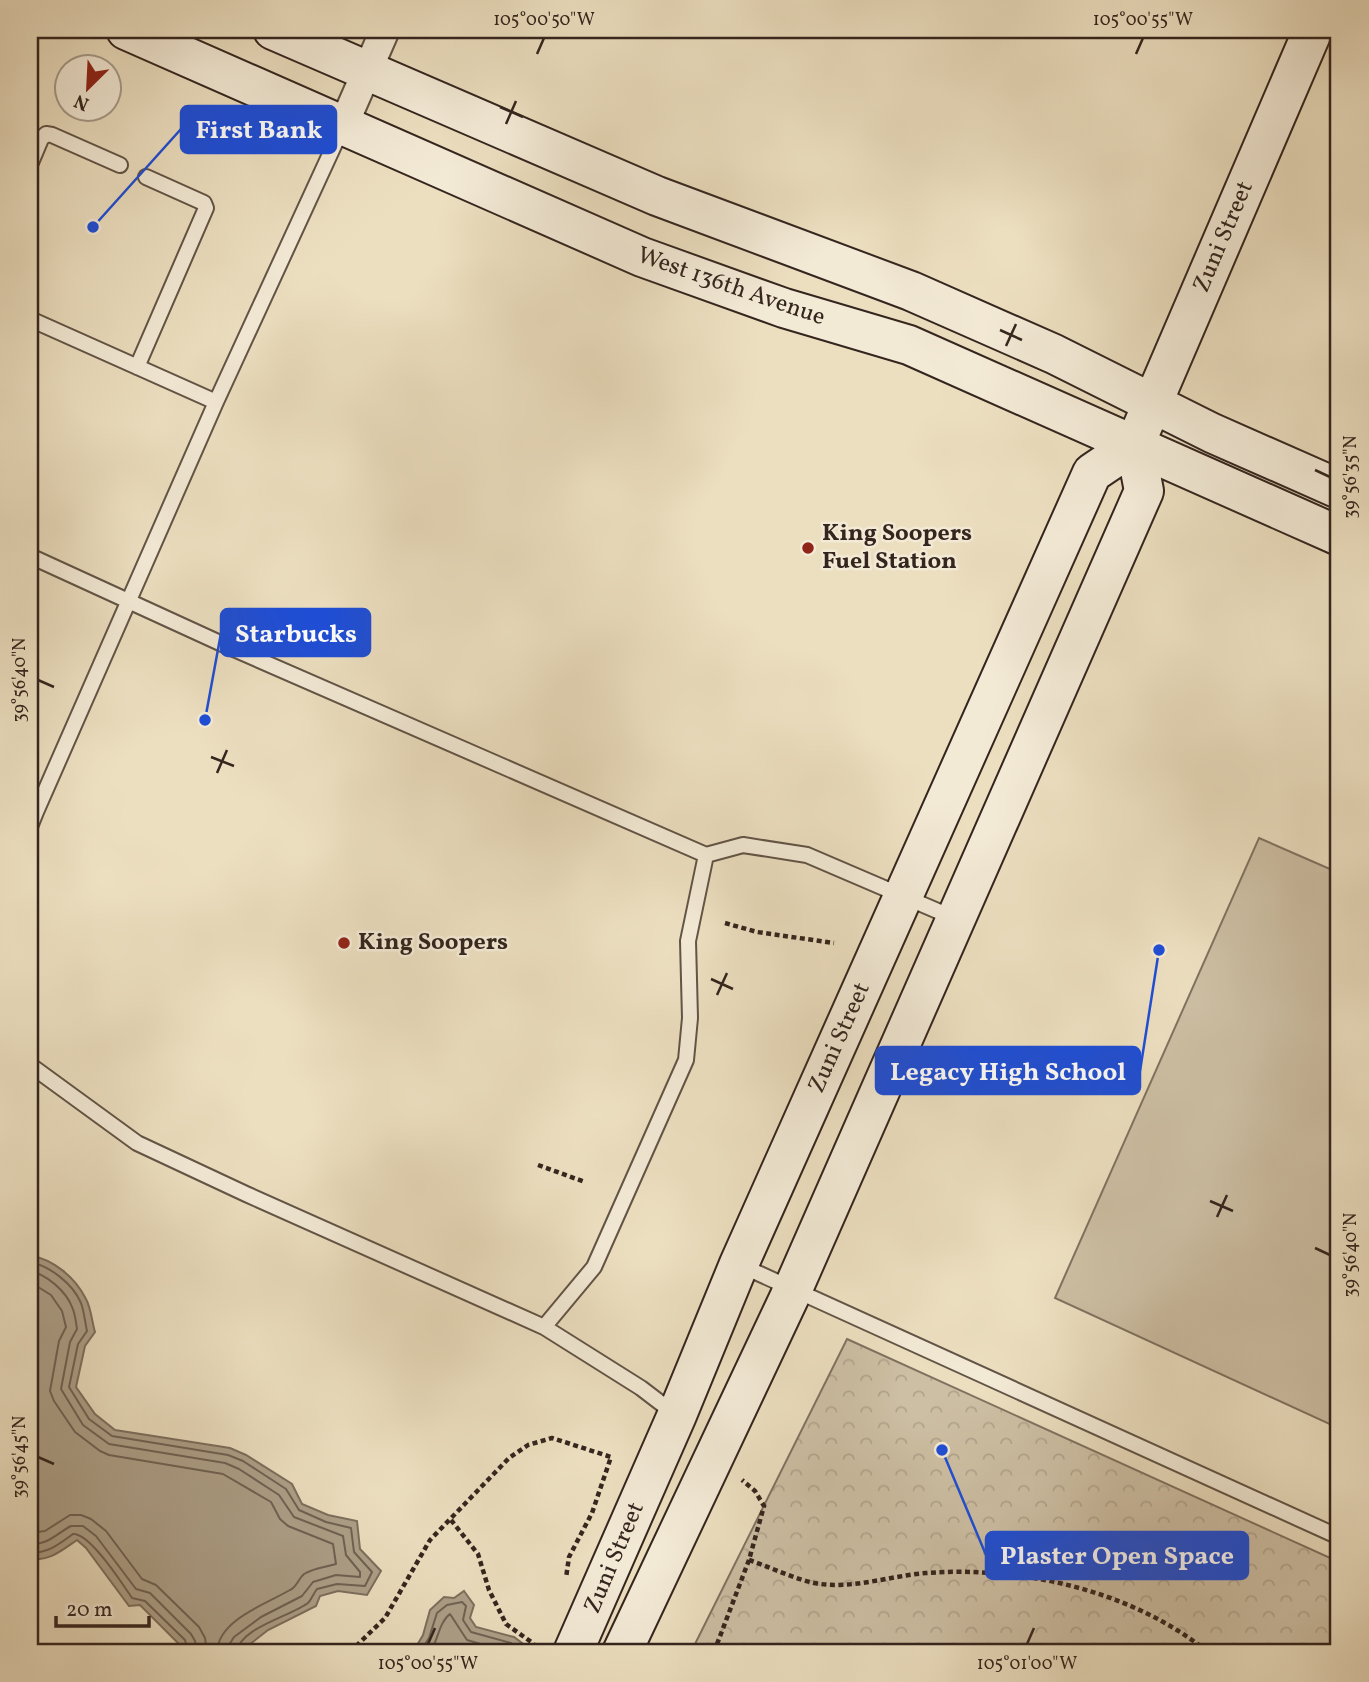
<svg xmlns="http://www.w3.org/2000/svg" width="1369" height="1682" viewBox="0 0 1369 1682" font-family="Vollkorn,serif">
  <defs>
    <pattern id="park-crowns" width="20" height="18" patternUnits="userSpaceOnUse" patternTransform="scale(1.75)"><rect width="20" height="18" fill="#cdbfa4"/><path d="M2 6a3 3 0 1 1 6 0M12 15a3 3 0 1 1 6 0" fill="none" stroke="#b1a48d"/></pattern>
  </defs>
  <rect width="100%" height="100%" fill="#ecdfc0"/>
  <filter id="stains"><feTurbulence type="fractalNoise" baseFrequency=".00286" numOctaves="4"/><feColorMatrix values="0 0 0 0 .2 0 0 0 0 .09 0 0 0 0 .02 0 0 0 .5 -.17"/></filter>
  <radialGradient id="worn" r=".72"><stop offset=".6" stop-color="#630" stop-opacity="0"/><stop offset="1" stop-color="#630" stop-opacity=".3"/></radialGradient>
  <path fill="#cdbfa4" stroke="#807261" stroke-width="2" d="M1259 838 1339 873V1419L1336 1427 1055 1298Z"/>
  <path fill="url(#park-crowns)" stroke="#807261" stroke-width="2" d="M847 1339 1339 1562V1652H691Z"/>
  <path fill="#ada089" stroke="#7d6f5e" stroke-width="2" d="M30 1255C54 1260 75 1277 86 1299 91 1308 92 1322 95 1332L85 1346 76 1387 95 1414 115 1430 230 1448 246 1455 292 1484 302 1504 328 1515 357 1521 360 1549 381 1571 367 1595 338 1591 320 1596 316 1606 268 1630 240 1652H182L180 1645 140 1605 129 1606 86 1548 77 1540C61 1551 50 1561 30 1559Z
    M464 1591 474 1605 470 1618 476 1627 514 1637 534 1652H413L423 1635 430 1610 444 1597 454 1598Z"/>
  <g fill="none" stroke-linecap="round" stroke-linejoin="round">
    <path stroke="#706254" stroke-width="2" d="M30 1262C50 1266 73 1284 81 1303 84 1311 85 1322 87 1331L78 1344 69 1387 89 1419 112 1436 228 1455 243 1461 286 1489 299 1510 326 1522 351 1528 354 1552 372 1572 365 1586 337 1584 317 1589C313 1594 312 1599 308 1603 291 1616 239 1628 237 1652
      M30 1271C46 1274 66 1291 72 1307 75 1313 76 1322 77 1329L70 1342 61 1389 83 1425 109 1444 225 1463 239 1469 279 1495 294 1517 343 1536 346 1555 360 1572V1577L336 1575 313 1582 302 1596 261 1617 234 1637 229 1645 228 1652
      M30 1282 51 1295 62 1311 66 1327 59 1341 50 1391 54 1401 75 1432 100 1451 109 1455 223 1474 271 1502 280 1519 288 1526 333 1544 336 1564C326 1567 313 1568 304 1574 298 1579 297 1587 290 1590 266 1604 218 1620 217 1652
      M30 1533 45 1531 70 1515H81L91 1519 106 1531 142 1579 156 1585 199 1627 205 1638 207 1652
      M30 1544C48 1545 56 1534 71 1526H83L96 1536 136 1589 150 1593 191 1634 195 1641 197 1652
      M30 1553C48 1553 58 1545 73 1534 90 1533 122 1583 132 1598L145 1601 185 1640 188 1652
      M420 1652 429 1638 437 1613 447 1605 462 1602 466 1606 463 1620 471 1632 511 1643 522 1652
      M430 1652C438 1641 439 1622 450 1614L467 1640 508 1652"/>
    <defs>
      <path id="lane" d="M30 165 41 139 46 134 52 135 120 165
        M30 319 216 402
        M137 367 206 208 204 203 146 177
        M30 556 220 643 706 855 743 845 807 855 954 918
        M30 809 36 812 216 402 343 126
        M30 827 36 812
        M30 1065 137 1143 246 1194 544 1327
        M740 1265 1339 1537
        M675 1414 641 1388 544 1327 594 1267 686 1060 690 1018 688 941 706 855"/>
      <path id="street" d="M343 126 385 30"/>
      <path id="secondary" d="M126 30 642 257 784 308 909 345 1339 536
        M273 30 657 196 911 291 1054 354 1212 433 1339 489
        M573 1652 677 1415 739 1264 1092 473 1135 444 1313 30
        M622 1652 789 1298 1144 491 1135 444"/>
    </defs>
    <use href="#lane" stroke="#625446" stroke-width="18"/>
    <use href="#street" stroke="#625446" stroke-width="32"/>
    <use href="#secondary" stroke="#34251e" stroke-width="42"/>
    <path stroke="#34251e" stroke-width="4.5" stroke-dasharray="5 3.5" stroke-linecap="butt" d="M725 923 757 932 834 943
      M538 1165 585 1182
      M451 1520 478 1554 489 1590 506 1624 534 1644
      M749 1560C770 1567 792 1578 814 1583 851 1590 889 1576 926 1573 1022 1566 1131 1590 1208 1652
      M350 1652 385 1618 430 1540 509 1458 528 1445 552 1438 611 1457 592 1513 569 1557 566 1578
      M714 1652 749 1560 764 1506 755 1491 742 1480"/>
    <use href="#lane" stroke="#f3ead6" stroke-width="14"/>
    <use href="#street" stroke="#f3ead6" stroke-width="28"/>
    <use href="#secondary" stroke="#f3ead6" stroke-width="38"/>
  </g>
  <path fill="none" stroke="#34251e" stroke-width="2.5" d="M537 54 544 38M1136 54 1143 38M500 107 523 117M506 124 516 101M1000 330 1022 340M1006 346 1016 324M1315 470 1330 477M38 680 54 687M211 757 234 766M217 773 227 750M711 979 733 989M717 995 727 973M1210 1201 1233 1211M1217 1217 1227 1195M1315 1248 1330 1255M38 1457 54 1464M428 1644 435 1628M1027 1644 1034 1628"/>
  <g fill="#8f2418" stroke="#f3ead6" stroke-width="2.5">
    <circle cx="808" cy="548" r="7"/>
    <circle cx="344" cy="943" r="7"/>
  </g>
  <g text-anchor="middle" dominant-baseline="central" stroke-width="5" stroke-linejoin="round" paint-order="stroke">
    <g font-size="24" fill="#34251e" stroke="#f3ead6">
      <text transform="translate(1224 237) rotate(-67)">Zuni Street</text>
      <text transform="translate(731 287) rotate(19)">West 136th Avenue</text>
      <text transform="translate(840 1038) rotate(-66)">Zuni Street</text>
      <text transform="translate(615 1558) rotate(-67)">Zuni Street</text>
    </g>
    <g font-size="24" font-weight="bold" fill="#34251e" stroke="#f3ead6" text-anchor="start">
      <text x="822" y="534">King Soopers<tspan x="822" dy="28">Fuel Station</tspan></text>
      <text x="358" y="943">King Soopers</text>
    </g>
  </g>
  <path fill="none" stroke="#1d4ed8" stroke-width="2.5" d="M93 227L181 129M205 720L221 633M1159 950L1140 1071M942 1450L986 1555"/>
  <g fill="#1d4ed8" stroke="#f3ead6" stroke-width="2.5">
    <circle cx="93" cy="227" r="7"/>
    <circle cx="205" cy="720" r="7"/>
    <circle cx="1159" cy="950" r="7"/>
    <circle cx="942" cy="1450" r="7"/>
  </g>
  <g fill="#1d4ed8" stroke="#1d4ed8" stroke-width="2.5">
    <rect x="181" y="106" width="155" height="47" rx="7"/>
    <rect x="221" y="609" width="149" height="47" rx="7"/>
    <rect x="876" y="1047" width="264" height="47" rx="7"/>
    <rect x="986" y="1532" width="262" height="47" rx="7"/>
  </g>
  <g font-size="26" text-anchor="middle" font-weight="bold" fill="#fff">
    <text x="259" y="138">First Bank</text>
    <text x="296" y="642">Starbucks</text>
    <text x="1008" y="1080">Legacy High School</text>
    <text x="1117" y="1564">Plaster Open Space</text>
  </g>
  <rect width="1369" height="1682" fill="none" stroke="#ecdfc0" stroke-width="77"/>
  <g transform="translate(88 88) rotate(204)"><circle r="33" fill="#f3ead6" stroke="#a79b8c" stroke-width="2"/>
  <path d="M0-5L12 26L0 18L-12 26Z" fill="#8f2418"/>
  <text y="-10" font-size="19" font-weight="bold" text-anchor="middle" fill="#34251e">N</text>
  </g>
  <path d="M56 1616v10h93v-10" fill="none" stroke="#34251e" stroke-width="3.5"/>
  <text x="66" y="1616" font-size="21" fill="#34251e" stroke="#f3ead6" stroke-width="5" paint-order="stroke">20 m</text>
  <rect x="38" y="38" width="1292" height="1606" fill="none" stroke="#34251e" stroke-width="2.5"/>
  <g font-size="18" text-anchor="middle" fill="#34251e">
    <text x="544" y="25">105°00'50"W</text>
    <text x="1143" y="25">105°00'55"W</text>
    <text transform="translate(1350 477) rotate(-90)" y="6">39°56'35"N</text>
    <text transform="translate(19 680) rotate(-90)" y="6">39°56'40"N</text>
    <text transform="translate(1350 1255) rotate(-90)" y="6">39°56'40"N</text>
    <text transform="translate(19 1457) rotate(-90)" y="6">39°56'45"N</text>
    <text x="428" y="1669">105°00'55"W</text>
    <text x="1027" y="1669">105°01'00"W</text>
  </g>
  <rect width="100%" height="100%" filter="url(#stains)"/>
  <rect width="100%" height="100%" fill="url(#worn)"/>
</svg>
